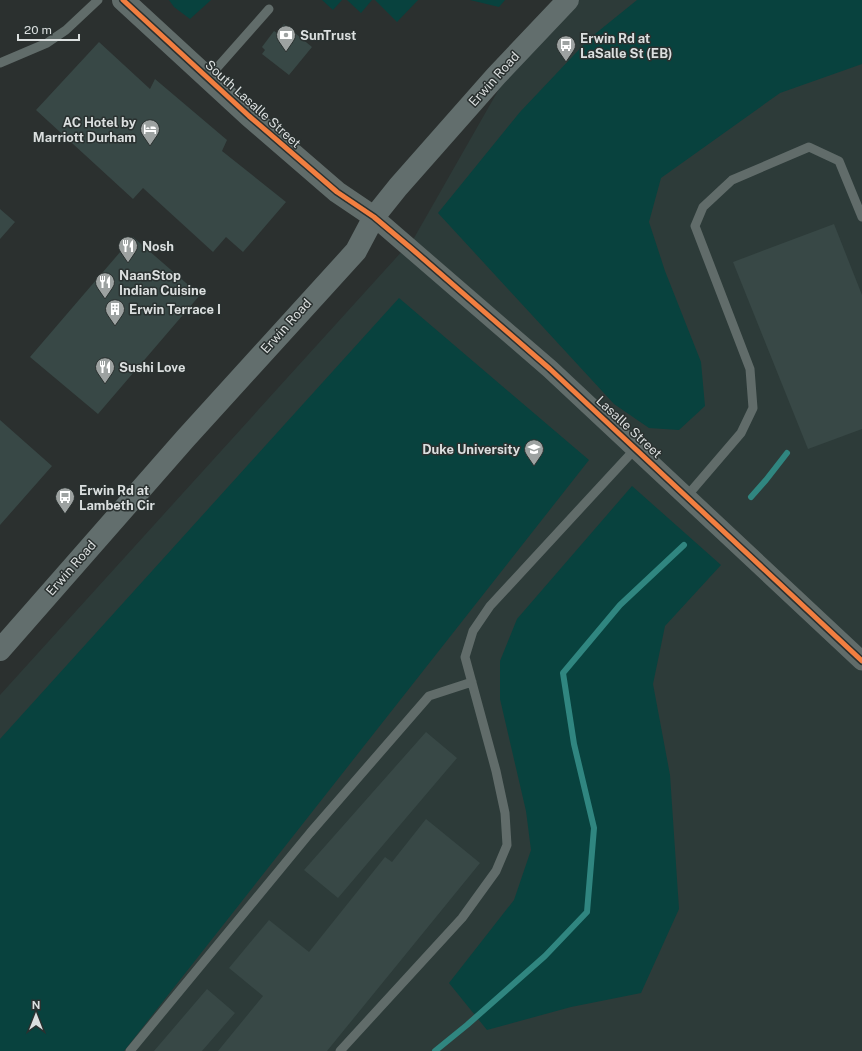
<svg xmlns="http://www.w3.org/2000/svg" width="862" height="1051" viewBox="0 0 862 1051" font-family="'Public Sans',sans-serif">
  <rect width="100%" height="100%" fill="#2b302f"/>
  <path fill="#2d3b39" d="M574 0H862V1051H0V695L414 238 503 82Z"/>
  <path fill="#08423e" d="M169 0H211L190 19 174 7Z
    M322 0H342L333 10Z
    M347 0H372L361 13Z
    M375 0H418L397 22Z
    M470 0H505L499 7Z
    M637 0H862V64L780 93 661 178 649 222 665 271 701 362 705 406 679 430 649 428 614 404 438 213 520 112 590 38Z
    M399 298 589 460 124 1051H0V739Z
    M632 486 721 565 665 626 653 684 670 775 679 909 641 993 571 1007 487 1030 449 983 514 900 531 850 526 811 500 699V661L517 619Z"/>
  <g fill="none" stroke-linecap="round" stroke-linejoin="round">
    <path stroke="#308680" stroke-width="6" d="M751 497 766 480 787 453
      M435 1051 467 1025 545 956 587 912 594 828 574 744 563 673 620 605 684 545"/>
  </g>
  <path fill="#384846" d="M284 24 312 47 289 75 262 54 265 50 262 47 274 31 277 33Z
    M99 42 150 89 155 79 227 140 222 151 286 202 243 252 226 237 213 252 143 188 133 199 36 110Z
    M0 209 15 222 0 239Z
    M834 224 862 295V429L808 449 733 262Z
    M133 237 200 295 98 414 30 357Z
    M0 420 52 466 0 525Z
    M426 732 457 758 338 898 304 870Z
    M426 819 480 863 327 1051H218L263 996 229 968 269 920 309 952 385 857 392 862Z
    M207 989 235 1013 202 1051H154Z"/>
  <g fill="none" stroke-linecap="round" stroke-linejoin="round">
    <path stroke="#616c6a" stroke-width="9" d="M0 63 47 43 66 30 98 0
      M208 78 269 9
      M687 496 741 433 753 408 750 369 695 226 703 207 732 180 809 147 839 161 862 217
      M130 1051 310 833 429 696 472 682
      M340 1051 462 918 496 871 507 845 505 813 496 771 465 657 473 631 490 606 636 448"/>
    <path stroke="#616c6a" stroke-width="19" d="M374 217 550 369 862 661"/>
    <path stroke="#616c6a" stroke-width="22" d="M123 0 249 116 337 192 374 217"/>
    <path stroke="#626e6d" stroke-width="22" d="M0 650 185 439 356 251 374 217 398 187 496 76 568 0"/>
    <defs>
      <path id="cycleway" d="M123 0 249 116 337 192 374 217 412 249 550 369 862 661"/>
    </defs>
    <use href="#cycleway" stroke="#2a3130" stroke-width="8"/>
    <use href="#cycleway" stroke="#f27e40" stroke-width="5"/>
  </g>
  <defs>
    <symbol id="bank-pin" viewBox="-11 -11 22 30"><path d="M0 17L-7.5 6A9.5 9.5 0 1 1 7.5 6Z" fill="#9da2a1" stroke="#2a3130"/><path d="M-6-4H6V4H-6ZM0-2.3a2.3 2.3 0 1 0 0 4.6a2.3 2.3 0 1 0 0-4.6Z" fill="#fff"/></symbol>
    <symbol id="bus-pin" viewBox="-11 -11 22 30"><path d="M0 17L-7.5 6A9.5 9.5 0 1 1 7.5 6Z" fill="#9da2a1" stroke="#2a3130"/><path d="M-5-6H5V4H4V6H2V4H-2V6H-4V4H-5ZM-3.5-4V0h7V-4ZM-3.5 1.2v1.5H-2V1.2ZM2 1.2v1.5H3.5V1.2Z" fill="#fff"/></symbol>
    <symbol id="hotel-pin" viewBox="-11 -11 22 30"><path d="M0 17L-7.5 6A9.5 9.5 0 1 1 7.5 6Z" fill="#9da2a1" stroke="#2a3130"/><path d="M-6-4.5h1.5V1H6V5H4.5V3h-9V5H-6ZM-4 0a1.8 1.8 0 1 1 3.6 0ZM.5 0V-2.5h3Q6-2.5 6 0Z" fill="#fff"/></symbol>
    <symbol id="restaurant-pin" viewBox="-11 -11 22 30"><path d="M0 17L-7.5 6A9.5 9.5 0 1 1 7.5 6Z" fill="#9da2a1" stroke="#2a3130"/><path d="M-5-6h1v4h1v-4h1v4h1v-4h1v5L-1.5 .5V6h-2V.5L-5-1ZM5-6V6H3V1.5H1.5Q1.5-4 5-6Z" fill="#fff"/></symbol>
    <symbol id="building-pin" viewBox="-11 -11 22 30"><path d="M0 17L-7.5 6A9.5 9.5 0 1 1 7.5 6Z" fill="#9da2a1" stroke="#2a3130"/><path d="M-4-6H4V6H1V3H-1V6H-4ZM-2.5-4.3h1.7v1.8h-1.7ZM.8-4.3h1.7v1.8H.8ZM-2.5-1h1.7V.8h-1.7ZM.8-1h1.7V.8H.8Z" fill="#fff"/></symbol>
    <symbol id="university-pin" viewBox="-11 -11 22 30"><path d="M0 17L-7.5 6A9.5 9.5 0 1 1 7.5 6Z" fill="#9da2a1" stroke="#2a3130"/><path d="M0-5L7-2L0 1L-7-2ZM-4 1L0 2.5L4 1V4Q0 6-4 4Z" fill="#fff"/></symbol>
  </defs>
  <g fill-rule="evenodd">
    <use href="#bank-pin" x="275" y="24" width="22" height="30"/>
    <use href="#bus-pin" x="555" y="34" width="22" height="30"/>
    <use href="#hotel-pin" x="139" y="118" width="22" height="30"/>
    <use href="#restaurant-pin" x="117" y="235" width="22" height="30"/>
    <use href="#restaurant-pin" x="94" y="271" width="22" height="30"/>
    <use href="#building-pin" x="104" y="298" width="22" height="30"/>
    <use href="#restaurant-pin" x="94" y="356" width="22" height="30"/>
    <use href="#university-pin" x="523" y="438" width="22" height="30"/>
    <use href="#bus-pin" x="54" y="486" width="22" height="30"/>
  </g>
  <g text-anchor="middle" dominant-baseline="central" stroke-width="3" stroke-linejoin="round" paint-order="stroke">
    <g font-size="13" font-weight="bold" fill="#dbdfdf" stroke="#2a3130" text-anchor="start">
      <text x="300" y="35">SunTrust</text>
      <text x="580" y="38">Erwin Rd at<tspan x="580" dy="15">LaSalle St (EB)</tspan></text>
      <text x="136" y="122" text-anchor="end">AC Hotel by<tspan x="136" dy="15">Marriott Durham</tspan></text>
      <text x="142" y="246">Nosh</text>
      <text x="119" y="275">NaanStop<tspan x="119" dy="15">Indian Cuisine</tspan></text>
      <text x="129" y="309">Erwin Terrace I</text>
      <text x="119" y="367">Sushi Love</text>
      <text x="520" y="449" text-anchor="end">Duke University</text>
      <text x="79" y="490">Erwin Rd at<tspan x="79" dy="15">Lambeth Cir</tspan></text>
    </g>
    <g font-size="13" fill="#dbdfdf" stroke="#2a3130">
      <text transform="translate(494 79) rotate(-48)">Erwin Road</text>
      <text transform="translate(253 104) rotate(42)">South Lasalle Street</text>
      <text transform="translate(286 326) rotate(-48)">Erwin Road</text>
      <text transform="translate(629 427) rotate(43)">Lasalle Street</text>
      <text transform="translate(71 568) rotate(-49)">Erwin Road</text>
    </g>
  </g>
  <g transform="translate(36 1015)" stroke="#2a3130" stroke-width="3" paint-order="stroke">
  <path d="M0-3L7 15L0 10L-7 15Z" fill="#dbdfdf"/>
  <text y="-6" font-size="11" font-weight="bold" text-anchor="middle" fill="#dbdfdf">N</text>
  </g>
  <path d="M18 34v6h61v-6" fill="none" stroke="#dbdfdf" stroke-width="2"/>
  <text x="24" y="34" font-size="12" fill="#dbdfdf" stroke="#2a3130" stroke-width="3" paint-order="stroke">20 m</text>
</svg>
